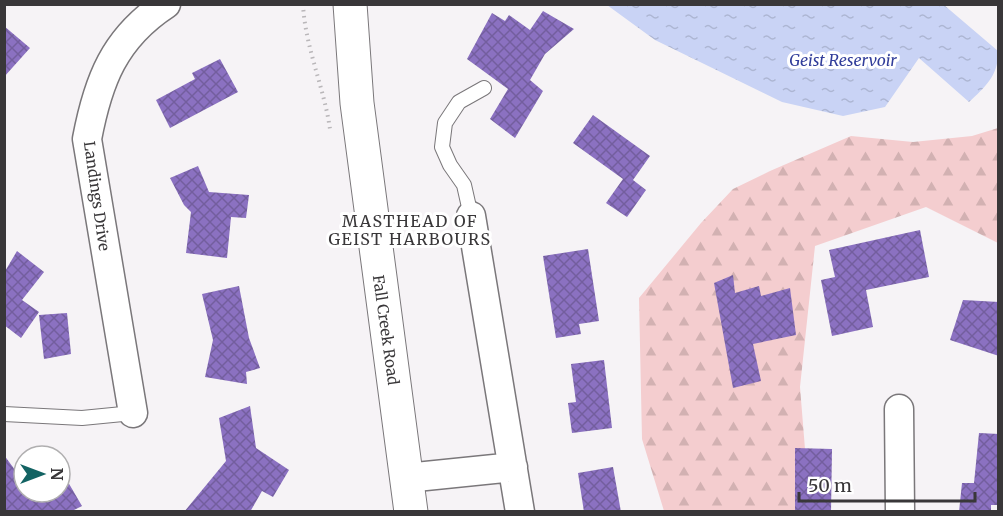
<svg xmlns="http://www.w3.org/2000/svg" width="1003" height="516" viewBox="0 0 1003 516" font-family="Merriweather,serif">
  <defs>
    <pattern id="forest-firs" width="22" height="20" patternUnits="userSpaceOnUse" patternTransform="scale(1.5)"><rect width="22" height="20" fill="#f4cdcf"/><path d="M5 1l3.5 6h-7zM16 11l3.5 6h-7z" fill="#d2b1b2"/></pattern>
    <pattern id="water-ripples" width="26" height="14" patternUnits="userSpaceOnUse" patternTransform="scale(1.5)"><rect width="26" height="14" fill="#c9d3f5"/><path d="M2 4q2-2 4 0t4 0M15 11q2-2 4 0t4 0" fill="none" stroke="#adb6d3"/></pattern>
    <pattern id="building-cross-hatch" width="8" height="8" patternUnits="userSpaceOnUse" patternTransform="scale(1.5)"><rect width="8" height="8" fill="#8b71c1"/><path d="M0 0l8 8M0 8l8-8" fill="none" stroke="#735e9e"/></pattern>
  </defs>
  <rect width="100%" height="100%" fill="#f6f3f6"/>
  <path fill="url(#forest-firs)" d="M998 128V243L926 207 815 246 800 387 810 511H664L642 439 639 298 701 223 733 189 770 171 851 136 913 142 972 136Z"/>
  <path fill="url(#water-ripples)" d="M607 5H944L998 51C999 75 985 87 969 102L919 58 885 107 843 116 782 102 655 40Z"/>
  <path fill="url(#building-cross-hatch)" d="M543 11 574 29 545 54 530 80 543 91 515 138 490 119 508 89 467 59 492 13 505 21 509 15 530 30Z
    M4 26 30 48 4 77Z
    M220 59 238 92 170 128 156 100 195 79 192 73Z
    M593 115 650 156 633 180 646 190 627 217 606 203 623 179 573 143Z
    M198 166 209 192 249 195 246 218 231 217 227 258 186 253 191 212 184 205 170 178Z
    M920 230 929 277 866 290 873 327 832 336 821 280 835 277 829 250Z
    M588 249 599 321 579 324 581 334 556 338 543 256Z
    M17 251 44 272 22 300 39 312 21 338 4 325V273Z
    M733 275 735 293 759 286 761 296 790 288 796 335 753 344 761 381 733 388 714 283Z
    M239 286 249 338 260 368 246 372 247 384 205 377 213 340 202 294Z
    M963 300 999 302V356L950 340Z
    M67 313 71 354 44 359 39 315Z
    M604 360 612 428 572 433 568 403 576 402 571 364Z
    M250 406 256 448 289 470 273 497 262 491 250 512H184L226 461 219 418Z
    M979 433 999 434V505H991V512H959L962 483H974Z
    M795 448 832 449 831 512H795Z
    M4 455 18 474 24 471V492H60V486L68 482 82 506 70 512H4Z
    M613 467 621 512H584L578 473Z"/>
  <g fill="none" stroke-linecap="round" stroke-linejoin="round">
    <defs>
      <path id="service" d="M471 216 464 185 450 165 442 147 445 123 459 102 484 88
        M4 414 82 418 133 413"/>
      <path id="minor" d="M471 216 520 512
        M899 409 900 512
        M133 413 87 139C98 81 114 38 166 4
        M406 478 513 467"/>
      <path id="primary" d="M350 4 357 103 411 512"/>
    </defs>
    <use href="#service" stroke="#7a777a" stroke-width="16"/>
    <use href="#minor" stroke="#7a777a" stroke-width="31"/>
    <use href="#primary" stroke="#7a777a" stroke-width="35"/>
    <path stroke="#b9b6b9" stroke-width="4" stroke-dasharray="1.5 4.5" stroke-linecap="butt" d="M303 4C305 47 324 87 330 129"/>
    <use href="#service" stroke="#fff" stroke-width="14"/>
    <use href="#minor" stroke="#fff" stroke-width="28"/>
    <use href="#primary" stroke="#fff" stroke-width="33"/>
  </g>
  <g text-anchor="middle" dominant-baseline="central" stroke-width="6" stroke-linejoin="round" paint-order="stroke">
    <g font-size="15" fill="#393739" stroke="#fff">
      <text transform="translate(97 196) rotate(82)">Landings Drive</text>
      <text transform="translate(386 330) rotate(82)">Fall Creek Road</text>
    </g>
    <g font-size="16" font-style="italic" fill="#313d9a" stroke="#fff">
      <text x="843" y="60">Geist Reservoir</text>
    </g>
    <g font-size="16" letter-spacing="1.5" fill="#393739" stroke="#fff">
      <text x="410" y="221">MASTHEAD OF<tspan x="410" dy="18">GEIST HARBOURS</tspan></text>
    </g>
  </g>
  <rect width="1003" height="516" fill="none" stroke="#393739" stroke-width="12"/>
  <g transform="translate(42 474) rotate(90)"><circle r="28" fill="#ffffff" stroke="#b0afb0" stroke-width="1.5"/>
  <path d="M0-4.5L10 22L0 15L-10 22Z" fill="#136363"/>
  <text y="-9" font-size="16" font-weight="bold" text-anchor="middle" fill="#393739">N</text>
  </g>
  <path d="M799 492v9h176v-9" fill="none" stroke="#393739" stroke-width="3"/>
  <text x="808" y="492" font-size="18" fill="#393739" stroke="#ffffff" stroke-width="4.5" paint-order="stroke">50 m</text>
</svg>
